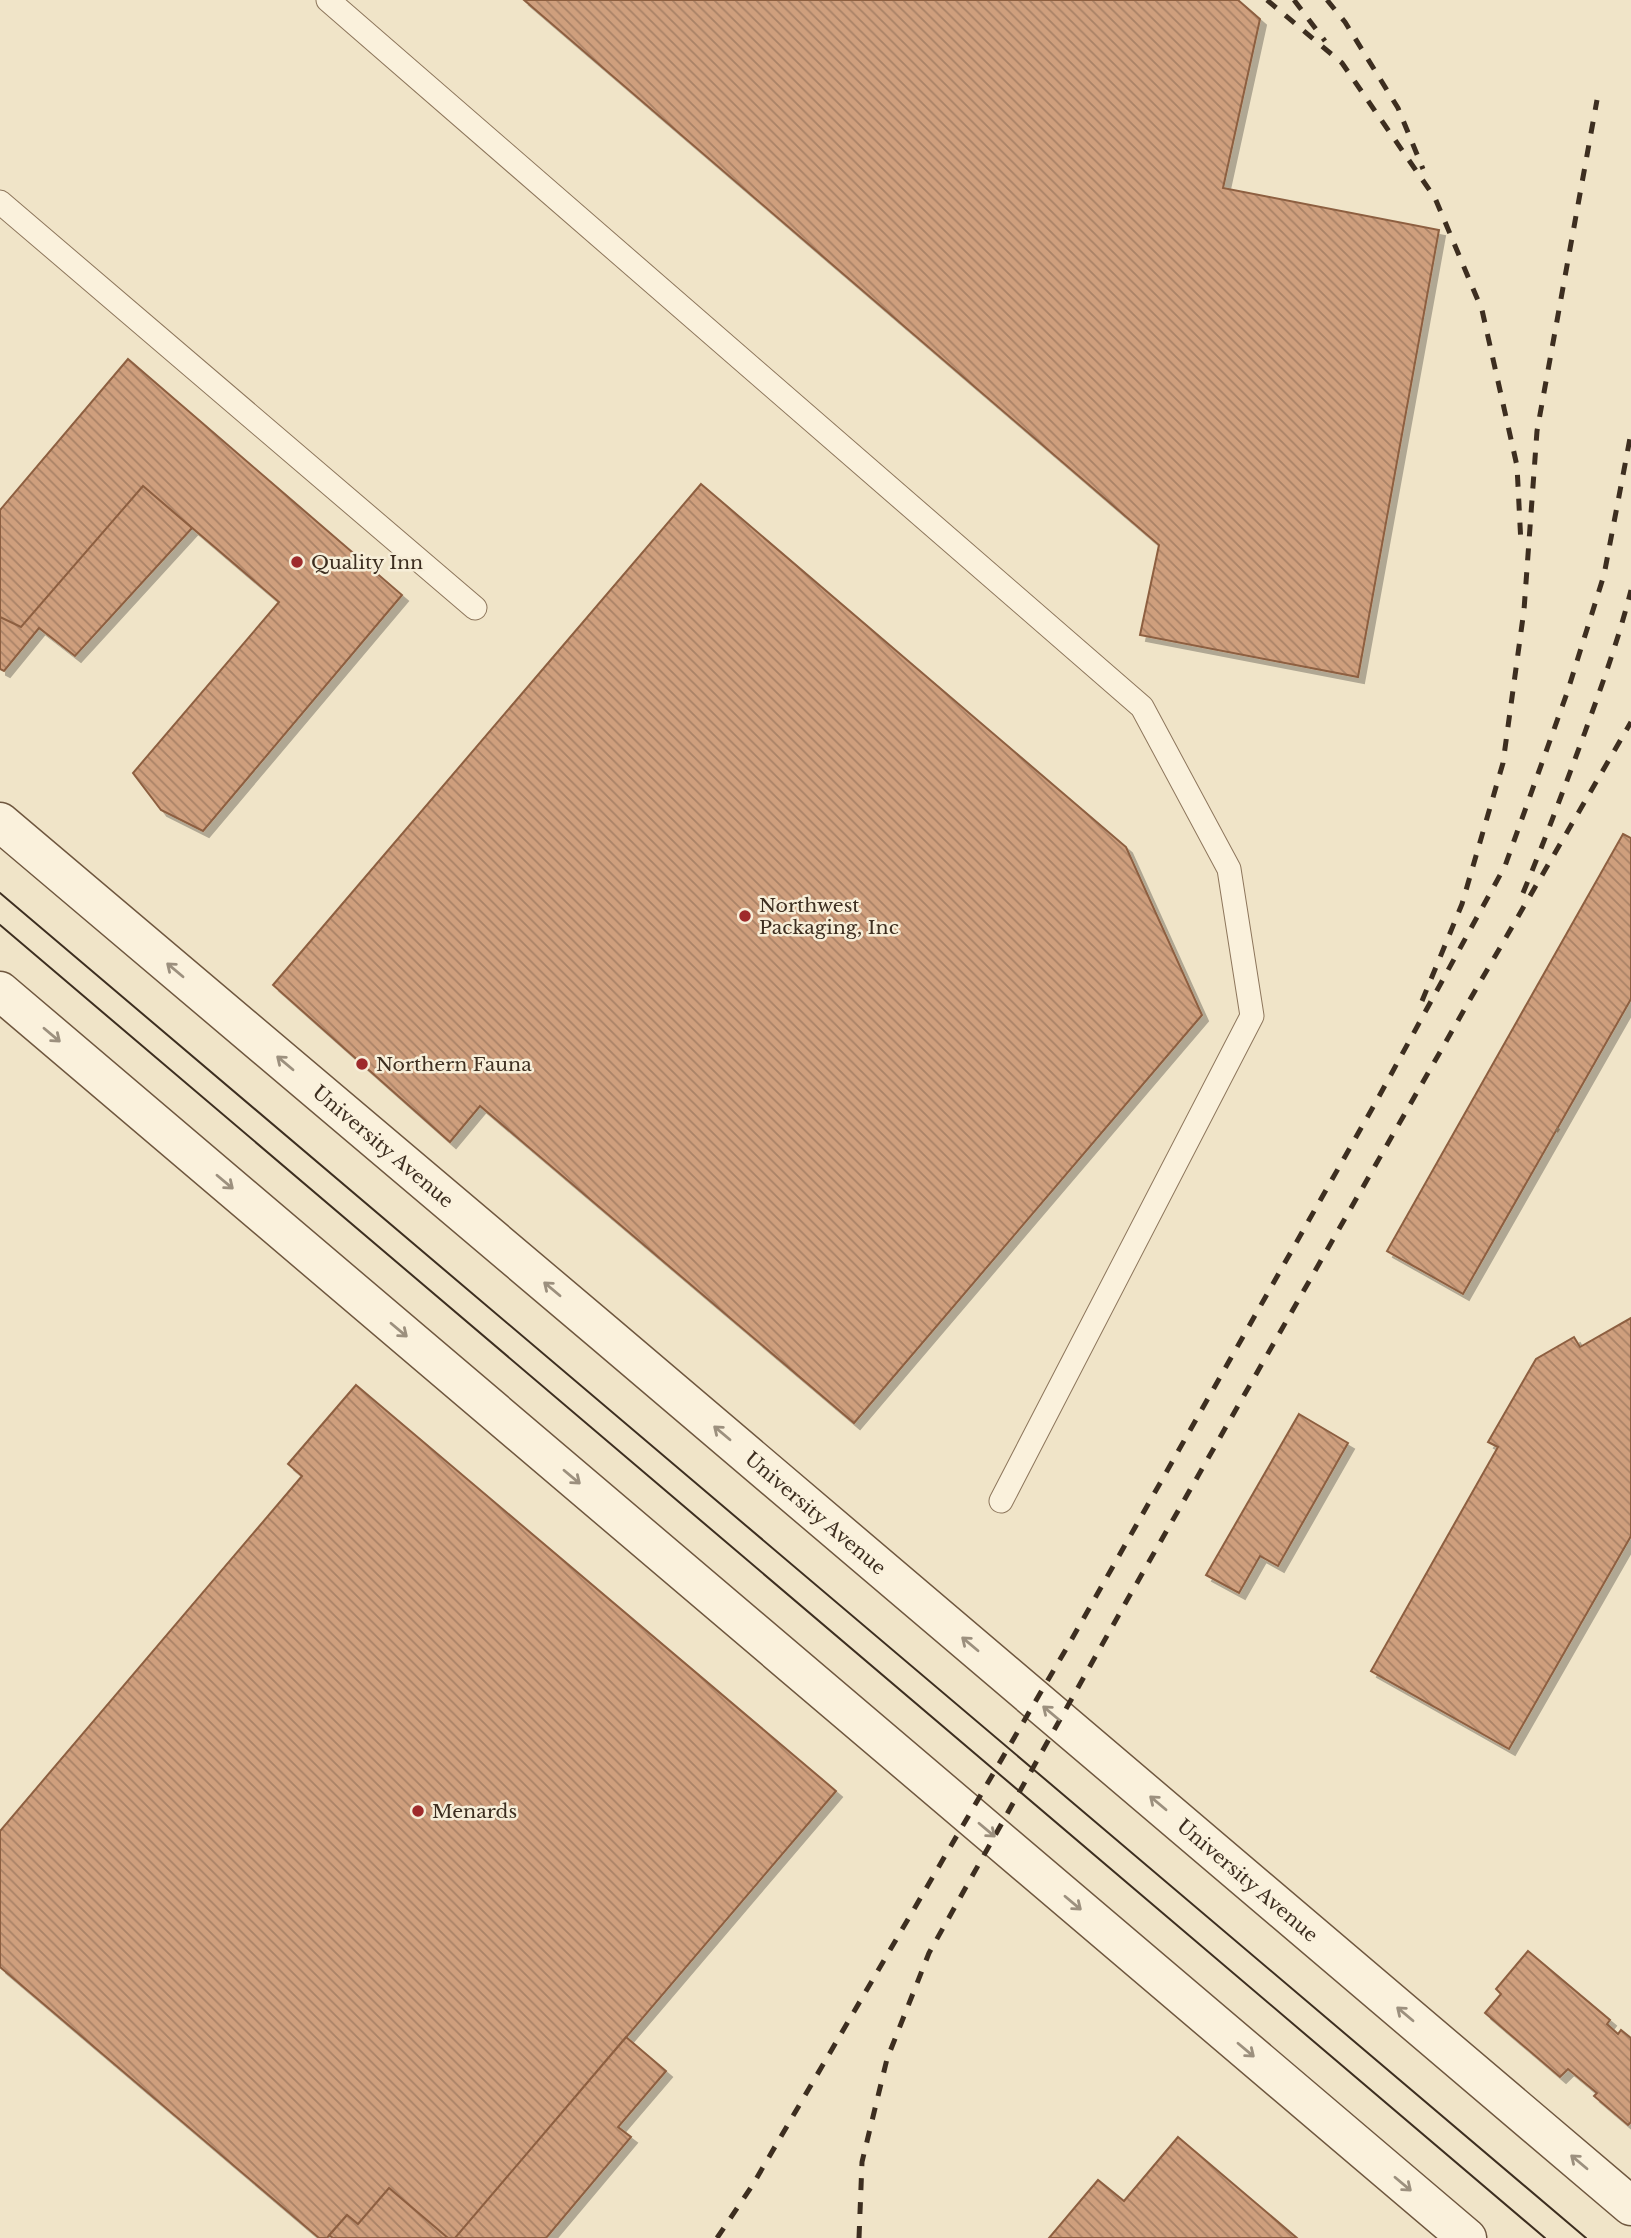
<svg xmlns="http://www.w3.org/2000/svg" width="1631" height="2238" viewBox="0 0 1631 2238" font-family="'Libre Baskerville',serif">
  <defs>
    <pattern id="building-back-hatch" width="6" height="6" patternUnits="userSpaceOnUse" patternTransform="scale(1.75)"><rect width="6" height="6" fill="#cf9f7d"/><path d="M-1 5l2 2M0 0l6 6M5-1l2 2" fill="none" stroke="#a98266"/></pattern>
    <filter id="shadow"><feDropShadow dx="6" dy="6" stdDeviation="0" flood-color="#0004"/></filter>
  </defs>
  <rect width="100%" height="100%" fill="#f0e4c8"/>
  <path fill="url(#building-back-hatch)" stroke="#8d5f41" stroke-width="2" filter="url(#shadow)" d="M524 0H1238L1260 19 1223 188 1439 230 1358 677 1140 635 1159 545Z
    M128 359 402 595 203 831 161 810 133 773 279 602 143 486 21 627 0 617V510Z
    M701 484 1126 847 1202 1015 854 1423 480 1106 450 1142 273 985Z
    M143 486 192 528 75 656 39 628 4 671 0 669V617L21 627Z
    M1623 834 1631 838V999L1463 1294 1387 1251Z
    M1631 1318V1536L1509 1749 1371 1671 1498 1447 1488 1442 1536 1359 1574 1337 1580 1347Z
    M356 1385 836 1791 455 2238H448L389 2188 358 2224 347 2215 327 2238H319L0 1967V1831L302 1476 288 1464Z
    M1299 1414 1348 1443 1278 1566 1260 1556 1239 1593 1206 1575Z
    M1528 1951 1610 2020 1607 2024 1618 2034 1621 2030 1631 2038V2122L1628 2125 1594 2096 1597 2093 1568 2069 1560 2077 1485 2013 1501 1994 1496 1989Z
    M626 2037 666 2071 618 2127 631 2137 546 2238H455Z
    M1178 2137 1297 2238H1049L1098 2180 1124 2201Z
    M389 2188 448 2238H333L329 2235 347 2215 358 2224Z"/>
  <g fill="none" stroke-linecap="round" stroke-linejoin="round">
    <defs>
      <path id="lane" d="M328 0 1142 707 1229 869 1252 1016 1001 1501
        M0 202 475 608"/>
      <g id="secondary">
        <path id="s1" d="M0 822 604 1333 1631 2206"/>
        <path d="M0 991 1467 2238"/>
      </g>
    </defs>
    <use href="#lane" stroke="#8d765c" stroke-width="25"/>
    <use href="#secondary" stroke="#6f573f" stroke-width="41"/>
    <path stroke="#8d765c" stroke-width="4.5" stroke-dasharray="5 3.5" stroke-linecap="butt" d="M1556 1129 1559 1131"/>
    <use href="#lane" stroke="#faf1dc" stroke-width="23"/>
    <use href="#secondary" stroke="#faf1dc" stroke-width="38"/>
    <path stroke="#3d2e20" stroke-width="2" d="M0 893 1586 2238
      M0 925 1545 2238"/>
    <path stroke="#3d2e20" stroke-width="5" stroke-dasharray="12 12" stroke-linecap="butt" d="M1267 0 1342 63 1435 198 1482 310 1517 466 1521 544
      M1294 0 1325 41
      M1327 0 1345 22 1398 108 1423 169
      M1523 893C1545 840 1565 786 1585 732 1602 685 1619 638 1631 590
      M1422 1001 1462 904 1503 763 1524 610 1537 431 1597 100
      M717 2238 752 2186 1069 1644 1377 1100 1505 866 1567 693 1604 575 1631 433
      M859 2238 862 2162 887 2059 929 1953 1126 1602 1476 989 1631 722"/>
  </g>
  <defs><path id="oneway-shaft" d="M-6 0H5M1.5-3L5.5 0L1.5 3" fill="none" stroke-width="1.6" stroke-linecap="round" stroke-linejoin="round" transform="scale(1.75)"/></defs>
  <g stroke="#9c907e">
    <use href="#oneway-shaft" transform="translate(175 970) rotate(-140)"/>
    <use href="#oneway-shaft" transform="translate(52 1035) rotate(40)"/>
    <use href="#oneway-shaft" transform="translate(285 1063) rotate(-140)"/>
    <use href="#oneway-shaft" transform="translate(225 1182) rotate(40)"/>
    <use href="#oneway-shaft" transform="translate(552 1289) rotate(-140)"/>
    <use href="#oneway-shaft" transform="translate(399 1330) rotate(40)"/>
    <use href="#oneway-shaft" transform="translate(722 1433) rotate(-140)"/>
    <use href="#oneway-shaft" transform="translate(572 1477) rotate(40)"/>
    <use href="#oneway-shaft" transform="translate(970 1644) rotate(-140)"/>
    <use href="#oneway-shaft" transform="translate(1051 1713) rotate(-140)"/>
    <use href="#oneway-shaft" transform="translate(1158 1803) rotate(-140)"/>
    <use href="#oneway-shaft" transform="translate(987 1830) rotate(40)"/>
    <use href="#oneway-shaft" transform="translate(1073 1903) rotate(40)"/>
    <use href="#oneway-shaft" transform="translate(1405 2014) rotate(-140)"/>
    <use href="#oneway-shaft" transform="translate(1246 2050) rotate(40)"/>
    <use href="#oneway-shaft" transform="translate(1579 2162) rotate(-140)"/>
    <use href="#oneway-shaft" transform="translate(1403 2184) rotate(40)"/>
  </g>
  <g fill="#9e2a2b" stroke="#f7eed8" stroke-width="2.5">
    <circle cx="297" cy="562" r="7"/>
    <circle cx="745" cy="916" r="7"/>
    <circle cx="362" cy="1064" r="7"/>
    <circle cx="418" cy="1811" r="7"/>
  </g>
  <g text-anchor="middle" dominant-baseline="central" stroke-width="5" stroke-linejoin="round" paint-order="stroke">
    <g font-size="19" fill="#3d2e20" stroke="#f7eed8" text-anchor="start">
      <text x="311" y="562">Quality Inn</text>
      <text x="759" y="905">Northwest<tspan x="759" dy="22">Packaging, Inc</tspan></text>
      <text x="376" y="1064">Northern Fauna</text>
      <text x="432" y="1811">Menards</text>
    </g>
    <g font-size="19" fill="#3d2e20" stroke="#f7eed8">
      <text stroke="none"><textPath href="#s1" startOffset="502">University Avenue</textPath></text>
      <text stroke="none"><textPath href="#s1" startOffset="1069">University Avenue</textPath></text>
      <text stroke="none"><textPath href="#s1" startOffset="1636">University Avenue</textPath></text>
    </g>
  </g>
</svg>
